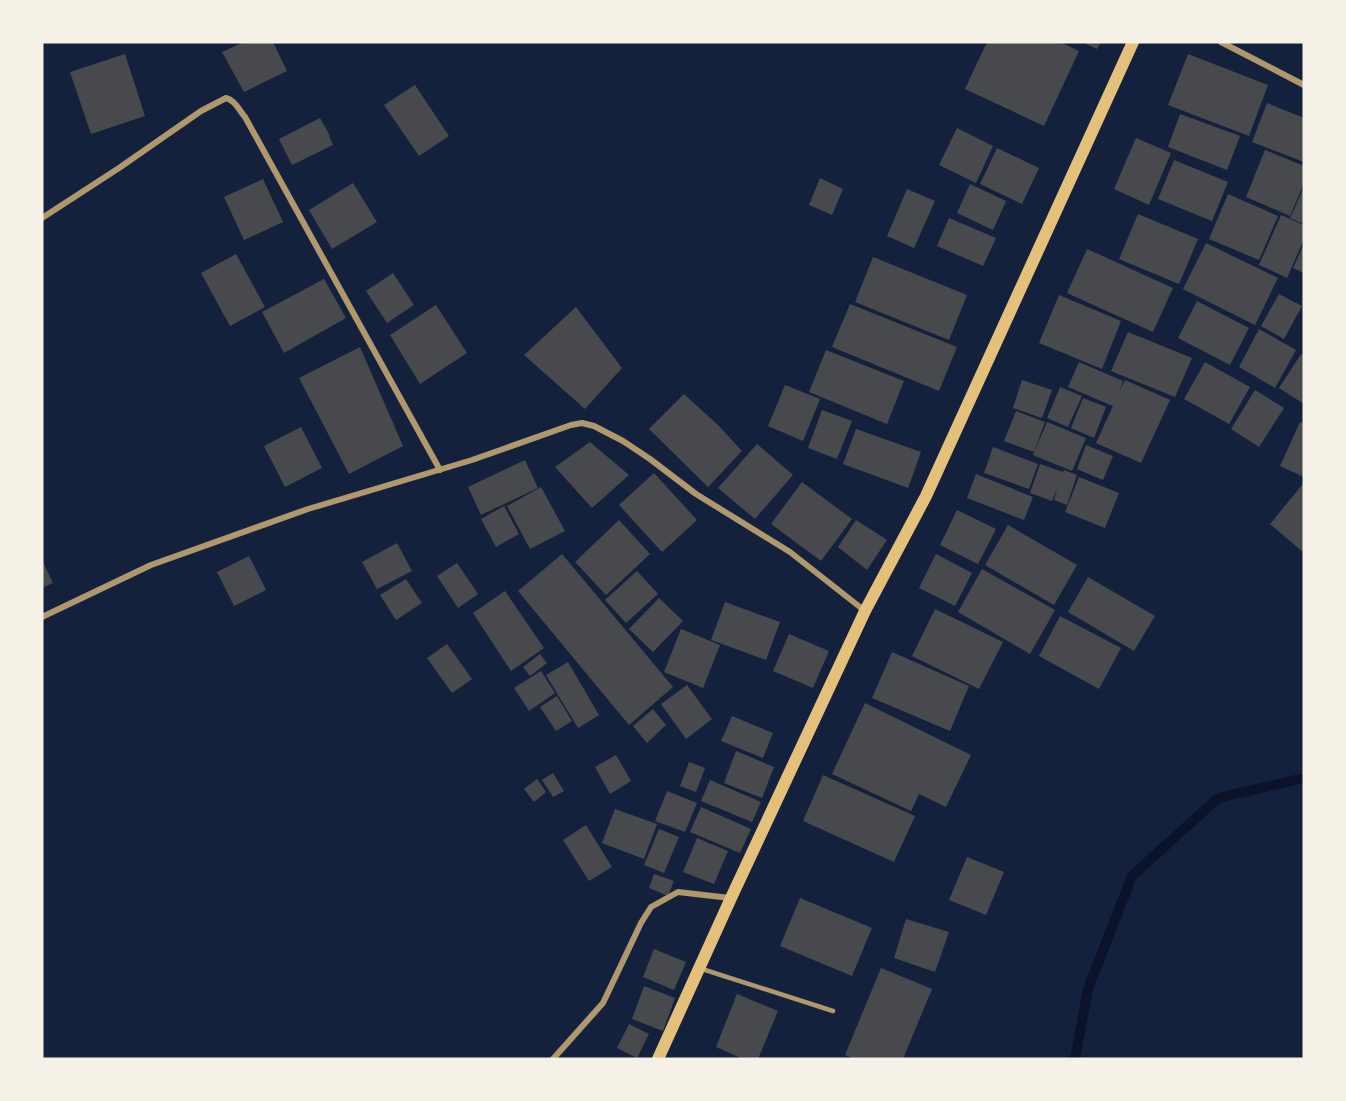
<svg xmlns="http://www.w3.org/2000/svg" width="1346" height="1101" viewBox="0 0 1346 1101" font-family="'Archivo Narrow',sans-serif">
  <rect width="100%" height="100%" fill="#14213d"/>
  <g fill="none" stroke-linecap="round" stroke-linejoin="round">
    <path stroke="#0b132b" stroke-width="10" d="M1075 1059 1088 989 1132 876 1218 798 1304 778"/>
  </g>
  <path fill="#48494c" d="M244 42H273L287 71 244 92 222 52Z
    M987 42H1060L1079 51 1044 126 965 89Z
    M1082 42H1101L1097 49Z
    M125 54 145 116 91 134 70 72Z
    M1188 54 1268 85 1249 136 1168 105Z
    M415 85 449 136 419 156 384 105Z
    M1267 103 1304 118V162L1252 142Z
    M1180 114 1240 136 1227 170 1168 147Z
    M320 118 327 130 333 145 292 165 279 139Z
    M957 128 993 146 976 183 939 165Z
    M1136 138 1171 153 1149 205 1114 189Z
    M997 148 1039 168 1022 204 980 184Z
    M1265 150 1304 166V183L1290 216 1246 197Z
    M1174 160 1228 182 1212 221 1158 199Z
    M820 178 843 189 832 215 809 205Z
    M263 179 283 222 244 240 224 197Z
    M353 183 377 222 332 249 309 210Z
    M970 184 1006 201 993 230 957 213Z
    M1304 187V224L1290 218Z
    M907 189 935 201 914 248 887 236Z
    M1228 194 1278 216 1259 260 1209 239Z
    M1138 214 1198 239 1179 284 1119 259Z
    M1281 215 1304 225V239L1287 278 1259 265Z
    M949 218 996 238 983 266 937 246Z
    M1206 243 1278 278 1255 325 1183 289Z
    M1304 244V273L1293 268Z
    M1087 249 1173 288 1153 332 1067 293Z
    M236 254 265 307 230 326 201 273Z
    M873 257 967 295 949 340 855 302Z
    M393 273 414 305 387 323 366 291Z
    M324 279 346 318 284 353 262 312Z
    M1279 294 1302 306 1284 339 1261 326Z
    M1059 295 1121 321 1102 369 1039 343Z
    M1197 301 1249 328 1230 365 1178 338Z
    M850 304 957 347 939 391 832 347Z
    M436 305 467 353 420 384 390 335Z
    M576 307 622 368 585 409 524 355Z
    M1259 329 1296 350 1275 388 1239 367Z
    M1128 332 1192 358 1175 397 1111 371Z
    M360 347 403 446 349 474 299 378Z
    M826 350 904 381 887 424 809 392Z
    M1301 354 1304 356V404L1279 388Z
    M1079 362 1123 381 1119 392 1125 380 1170 400 1141 463 1096 443 1113 406 1068 387Z
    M1205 362 1250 387 1229 424 1184 399Z
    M1022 380 1052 390 1042 418 1013 408Z
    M785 385 820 399 803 441 768 426Z
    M1060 387 1082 396 1068 427 1047 418Z
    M1255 390 1284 408 1259 447 1231 429Z
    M684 394 718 425 742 451 708 487 649 429Z
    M1083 398 1106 407 1094 438 1071 428Z
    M822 410 852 421 837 459 808 448Z
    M1016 411 1045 422 1034 452 1004 441Z
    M1047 422 1086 438 1072 471 1033 455Z
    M1300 422 1304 424V477L1280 466Z
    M301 427 322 468 285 487 264 446Z
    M856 429 921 452 908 488 843 464Z
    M590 442 629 475 592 508 555 467Z
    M757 444 793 475 755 519 718 488Z
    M1086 445 1113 456 1103 480 1077 469Z
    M993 447 1038 464 1029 489 984 473Z
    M525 460 538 488 481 515 468 487Z
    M1040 464 1063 472 1064 470 1077 475 1067 505 1054 500 1057 488 1052 501 1030 493Z
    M654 473 697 520 662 552 619 505Z
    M976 474 1033 497 1024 520 967 498Z
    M1079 477 1119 493 1105 528 1065 512Z
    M802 482 852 519 821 561 771 524Z
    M1302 485 1304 487V553L1270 524Z
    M541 487 565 531 530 549 507 506Z
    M504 506 519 534 496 547 481 519Z
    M957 510 996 529 978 564 940 545Z
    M619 520 650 554 606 595 575 562Z
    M856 520 887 540 867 570 838 547Z
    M1008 525 1077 565 1054 605 985 565Z
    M397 543 412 571 377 589 362 562Z
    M562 554 673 687 629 725 518 591Z
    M936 554 972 573 955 606 919 588Z
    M249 556 266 590 234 606 217 572Z
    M42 560 53 583 42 588Z
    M457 563 478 594 458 608 437 576Z
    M982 569 1055 610 1030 654 958 612Z
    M637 571 658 594 626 623 605 600Z
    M1088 577 1155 616 1134 651 1068 612Z
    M406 579 422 603 396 620 380 595Z
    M505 591 544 648 511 671 473 613Z
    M659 598 683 621 653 652 629 629Z
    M725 602 780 622 766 660 711 640Z
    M935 609 1003 642 979 689 912 656Z
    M1060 616 1121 648 1099 689 1039 656Z
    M681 629 720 645 703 688 664 672Z
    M789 634 829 651 813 688 773 671Z
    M447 644 472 679 452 693 427 658Z
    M892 652 969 686 950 731 872 698Z
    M540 654 547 663 530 676 523 667Z
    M568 662 599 715 578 728 546 675Z
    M541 671 555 693 529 711 514 688Z
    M687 685 712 719 686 739 661 704Z
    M557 696 572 721 556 731 540 707Z
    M865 703 971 755 946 807 919 794 911 811 832 774Z
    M653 709 666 725 647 743 633 726Z
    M732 716 773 733 763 758 721 741Z
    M736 751 774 767 762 798 724 783Z
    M616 755 631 781 610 794 595 767Z
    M689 762 705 768 696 792 680 786Z
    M553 773 564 791 553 797 542 780Z
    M823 775 915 816 894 862 803 821Z
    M537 779 546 792 534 802 524 789Z
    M710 780 761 802 752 822 701 801Z
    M667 791 697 803 685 832 655 821Z
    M701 807 751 829 740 853 690 832Z
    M615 809 657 824 644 859 602 843Z
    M586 825 612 867 589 881 563 840Z
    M659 829 679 837 664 873 644 865Z
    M697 838 728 851 714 884 683 872Z
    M967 857 1004 872 986 915 949 900Z
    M654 874 674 881 668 896 649 888Z
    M800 898 872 928 852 976 780 946Z
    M906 919 949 932 935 972 894 958Z
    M654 949 686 962 674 990 643 977Z
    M881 968 932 989 903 1059H855L845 1055Z
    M644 986 675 998 663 1031 632 1019Z
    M737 994 778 1011 758 1059H743L716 1047Z
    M629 1024 649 1034 637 1058 617 1048Z"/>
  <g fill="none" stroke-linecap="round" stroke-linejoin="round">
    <path stroke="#b1986c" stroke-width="4.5" d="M702 969 833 1011"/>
    <path stroke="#b1986c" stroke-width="6" d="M1221 42 1304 85
      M42 218 119 168 201 111 226 98C235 100 239 110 245 117L440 470
      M42 617 151 565 308 509 472 460 571 425 582 423 594 426 623 441 650 459 696 494 790 552 865 611
      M553 1059 603 1003 641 923 651 907 678 892 730 898"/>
    <path stroke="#e5c07b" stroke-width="12" d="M658 1059 731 898 865 611 926 496 1133 42"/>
  </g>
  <rect width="1346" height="1101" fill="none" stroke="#f6f1e7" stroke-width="87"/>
</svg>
